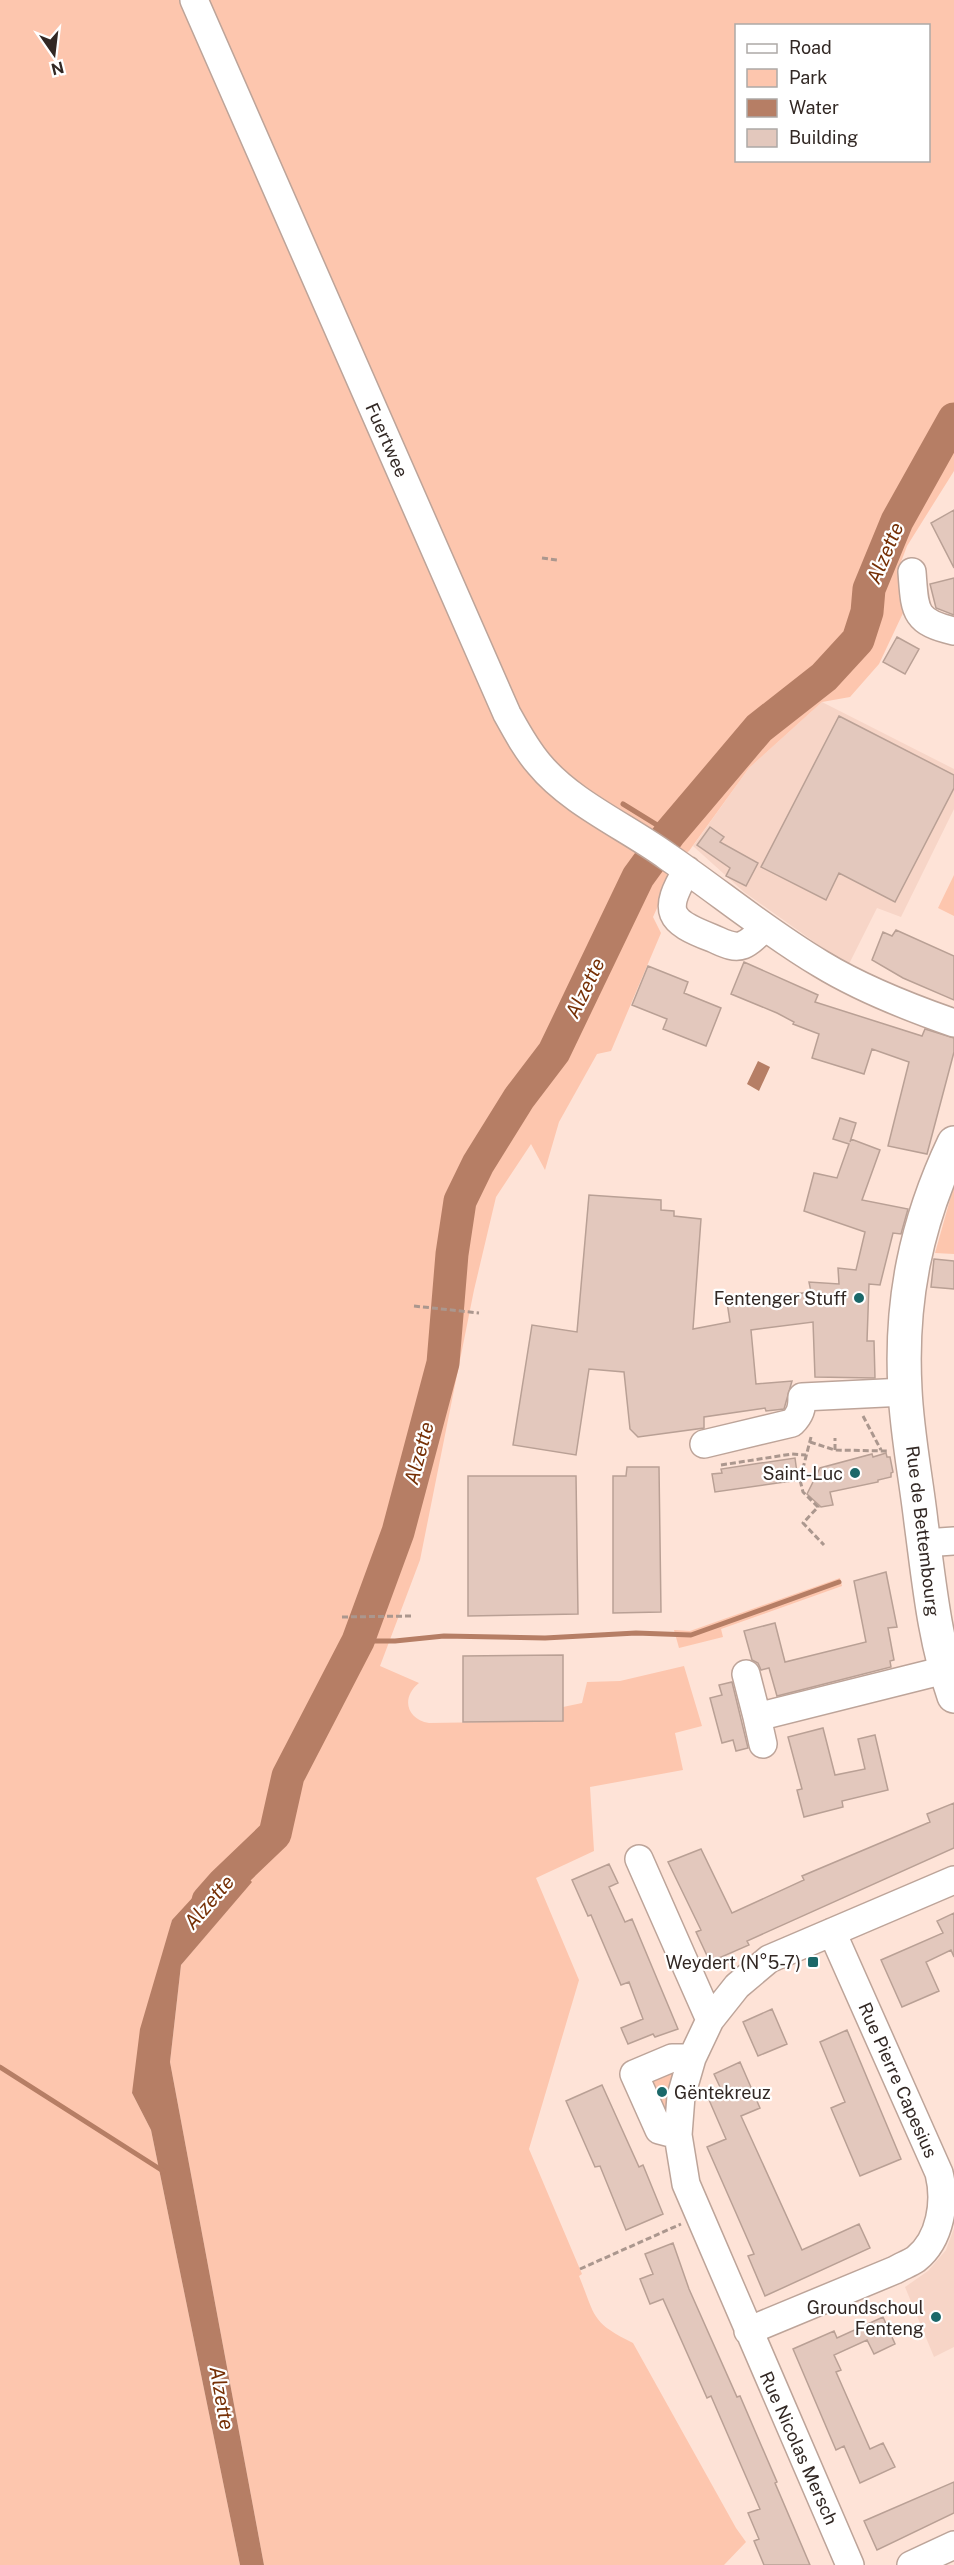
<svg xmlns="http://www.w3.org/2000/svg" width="954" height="2565" viewBox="0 0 954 2565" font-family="'Public Sans',sans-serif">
  <rect width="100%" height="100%" fill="#fee3d7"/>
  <path fill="#f7d5c7" d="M822 702 954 769V809L901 917 877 908 848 966 744 892 693 846 749 768Z
    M954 2228V2347L934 2357 905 2287 928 2271 946 2250Z"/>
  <path fill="#fdc6ae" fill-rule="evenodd" d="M0 0H954V471L907 546 901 562 899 579 903 613 879 664 850 697 822 702 749 768 689 851 667 866 671 877 653 917 661 933 611 1051 597 1054 559 1122 545 1170 531 1144 496 1197 474 1290 420 1560 380 1666 419 1683C401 1697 406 1719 429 1723L563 1721V1707L582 1703 587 1682 620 1681 684 1666 702 1726 675 1733 683 1770 590 1787 594 1851 536 1878 579 1980 529 2149 582 2274 579 2276C596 2318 591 2322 633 2343L736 2528 746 2542 724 2565H264L170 2062 181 1965 251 1882 172 1920 132 2093 151 2130 240 2565H0ZM736 26H928V160H736Z
    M954 875V916L938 908Z
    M954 1188V1254L935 1253 953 1189Z
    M840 1578 842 1586 721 1629 723 1637 679 1648 674 1630 690 1631Z
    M674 2072 665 2117 648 2075Z"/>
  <path fill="#b67e65" d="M758 1061 770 1067 759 1091 747 1084Z
    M229 1858 252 1882 181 1965 170 2062 264 2565H240L151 2130 132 2093 140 2029 172 1920Z"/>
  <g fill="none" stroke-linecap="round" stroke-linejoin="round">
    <path stroke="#b67e65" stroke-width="5" d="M623 804 670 833
      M358 1641H395L444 1636 545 1638 636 1633 691 1635 839 1582
      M0 2067 163 2171"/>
    <path stroke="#b67e65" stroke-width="33" d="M208 1901 223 1884 275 1834 288 1776 358 1641 398 1532 443 1363 452 1254 460 1201 478 1164 519 1098 554 1052 638 877 670 833 759 728 824 677 858 640 867 612 869 589 897 521 954 419"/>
  </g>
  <path fill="#e3c8bd" stroke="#b9a095" stroke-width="1.5" d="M954 510V568L931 523Z
    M954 578V615L936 608 930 584Z
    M897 637 919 649 905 674 883 662Z
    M839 716 954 775V788L895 902 839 873 826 900 761 867Z
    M710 827 724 837 720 842 758 863 746 886 726 876 730 868 697 845Z
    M896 930 954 956V1000L903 978 872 960 883 932 892 936Z
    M744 962 818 995 815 1002 922 1036 925 1029 954 1038V1052L927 1154 888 1146 909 1062 872 1049 864 1074 812 1058 819 1034 793 1024 794 1022 777 1013 731 994Z
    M648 966 688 982 684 993 721 1008 706 1046 663 1029 667 1019 632 1005Z
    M840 1118 856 1123 850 1142 851 1139 880 1150 862 1200 908 1209 901 1234 893 1233 880 1285 869 1284 867 1341H874L875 1378 815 1377 813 1322 751 1330 756 1384 792 1381 784 1409 766 1411 765 1408 704 1417V1428L638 1437 630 1429 624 1372 589 1369 576 1455 513 1445 532 1325 577 1332 589 1195 661 1200V1210L674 1211V1216L701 1219 693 1329 730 1322 727 1302 811 1292 809 1282 839 1284 838 1268 856 1270 865 1232 804 1211 814 1173 837 1178 849 1144 833 1139Z
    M934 1259 954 1261V1289L931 1287Z
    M886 1453 887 1457H890L893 1472 891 1473V1477L878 1480V1482L830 1492 833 1505 821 1507 807 1494 820 1468 872 1454 873 1457Z
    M795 1458 798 1480 715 1492 712 1474 722 1473 721 1469Z
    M627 1467H659L661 1612 613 1613V1476H626Z
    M468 1476H576L578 1614 468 1616Z
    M886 1572 897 1627 888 1628 894 1660 890 1661 891 1667 777 1696 769 1668 761 1670 758 1663 752 1660 744 1631 775 1623 785 1662 866 1642 854 1581Z
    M563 1655V1721L463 1722V1656Z
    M732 1682 748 1748 736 1751 733 1740 722 1743 710 1698 722 1695 719 1685Z
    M823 1728 835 1775 865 1769 858 1739 875 1735 888 1790 842 1801 843 1807 804 1817 797 1790 802 1789 788 1737Z
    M954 1803V1848L747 1941 749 1945 710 1962 696 1932 701 1930 668 1862 701 1849 732 1913 804 1880 802 1876 930 1822 927 1814Z
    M609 1864 618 1883 609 1887 625 1922 632 1919 678 2029 655 2037 653 2034 628 2044 621 2028 643 2019 629 1982 621 1985 591 1915 588 1916 572 1880Z
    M954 1913V1957L951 1950 926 1962 939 1991 902 2007 881 1960 943 1933 937 1921Z
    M772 2009 787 2044 758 2056 743 2022Z
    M847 2030 901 2159 860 2176 831 2108 845 2102 820 2042Z
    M740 2062 760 2108 741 2116 802 2250 859 2224 870 2248 765 2296 748 2256 754 2254 707 2147 726 2139 706 2093 720 2087 714 2074Z
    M602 2085 639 2167 643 2165 663 2214 626 2230 600 2166 595 2167 566 2101Z
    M673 2243 689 2289 737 2397 740 2396 777 2482 775 2483 810 2565H764L754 2541 759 2539 748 2513 760 2509 711 2396 707 2398 663 2299 650 2304 640 2279 653 2274 645 2254Z
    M883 2317 895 2344 874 2354 867 2340 834 2355 841 2370 836 2372 870 2449 883 2443 895 2467 860 2483 844 2446 836 2450 793 2349 834 2331 837 2338Z
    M954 2482V2513L877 2550 864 2521Z"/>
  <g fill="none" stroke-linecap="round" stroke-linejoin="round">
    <defs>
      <path id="minor" d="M194 0 507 714C517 732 526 749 539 764 571 803 627 827 668 857 719 892 767 932 821 964 862 989 908 1007 954 1023
        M912 572C915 610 913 622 954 631
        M687 870C662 912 668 921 712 938 722 942 733 949 743 945 751 942 759 933 765 927
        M704 1444 792 1423C800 1415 802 1409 802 1397L905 1392
        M924 1543 954 1541
        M746 1674 757 1717 945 1670
        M757 1717 763 1744
        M639 1859 710 2020
        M678 2135 659 2130 634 2074 672 2058H692
        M748 2331 895 2270C902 2266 910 2263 916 2259 941 2239 946 2201 939 2173L832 1932
        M850 2565 686 2184 678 2135 681 2096 692 2058 710 2020 737 1986 769 1959 954 1880
        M911 2565 954 2545"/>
      <path id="major" d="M954 1143C916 1223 900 1301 905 1390 907 1434 916 1478 921 1522 929 1581 934 1639 954 1696"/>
    </defs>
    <use href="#minor" stroke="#bda499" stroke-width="30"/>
    <use href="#major" stroke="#bda499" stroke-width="36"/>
    <path stroke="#ab978e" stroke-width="3" stroke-dasharray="6 3" stroke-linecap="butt" d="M542 558 557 560
      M414 1306 479 1313
      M863 1416 881 1450
      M811 1437 800 1480 803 1492 818 1507 803 1523 824 1545
      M810 1442 835 1450 887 1451
      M835 1450V1438
      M721 1465 792 1454 806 1455
      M342 1617 411 1616
      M580 2269 681 2224"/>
    <use href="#minor" stroke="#fff" stroke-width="27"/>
    <use href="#major" stroke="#fff" stroke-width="33"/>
  </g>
  <g fill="#1b6869" stroke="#fff" stroke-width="2">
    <circle cx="859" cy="1298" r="6"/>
    <circle cx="855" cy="1473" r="6"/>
    <rect x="807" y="1956" width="12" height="12" rx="3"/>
    <circle cx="662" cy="2092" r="6"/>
    <circle cx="936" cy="2317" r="6"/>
  </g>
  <g text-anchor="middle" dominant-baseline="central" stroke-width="4.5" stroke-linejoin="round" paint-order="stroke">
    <g font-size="18" fill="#322824" stroke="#fff">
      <text transform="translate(387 440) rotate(66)">Fuertwee</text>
      <text transform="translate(923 1531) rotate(83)">Rue de Bettembourg</text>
      <text transform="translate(898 2080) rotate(66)">Rue Pierre Capesius</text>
      <text transform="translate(799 2448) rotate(66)">Rue Nicolas Mersch</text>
    </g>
    <g font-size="18" fill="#322824" stroke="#fff" text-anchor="end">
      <text x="847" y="1298">Fentenger Stuff</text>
      <text x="843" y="1473">Saint-Luc</text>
      <text x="801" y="1962">Weydert (N°5-7)</text>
      <text x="674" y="2092" text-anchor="start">Gëntekreuz</text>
      <text x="924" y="2307">Groundschoul<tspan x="924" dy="21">Fenteng</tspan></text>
    </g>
    <g font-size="20" font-style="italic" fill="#763006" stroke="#fff">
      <text transform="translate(885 553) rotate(-67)">Alzette</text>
      <text transform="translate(585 988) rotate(-64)">Alzette</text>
      <text transform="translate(419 1453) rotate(-75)">Alzette</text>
      <text transform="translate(209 1902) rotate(-49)">Alzette</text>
      <text transform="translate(222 2398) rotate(80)">Alzette</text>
    </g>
  </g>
  <rect x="735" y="24" width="195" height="138" fill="#ffffff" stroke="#ada9a7" stroke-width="1.5"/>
  <rect x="747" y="44" width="30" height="9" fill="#ffffff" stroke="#ada9a7" stroke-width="1.5"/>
  <text x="789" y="54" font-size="18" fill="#322824">Road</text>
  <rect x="747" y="69" width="30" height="18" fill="#fdc6ae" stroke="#ada9a7" stroke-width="1.5"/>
  <text x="789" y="84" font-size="18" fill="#322824">Park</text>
  <rect x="747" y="99" width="30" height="18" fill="#b67e65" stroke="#ada9a7" stroke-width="1.5"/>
  <text x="789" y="114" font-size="18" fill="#322824">Water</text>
  <rect x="747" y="129" width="30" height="18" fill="#e3c8bd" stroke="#ada9a7" stroke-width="1.5"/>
  <text x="789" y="144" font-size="18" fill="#322824">Building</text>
  <g transform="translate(54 54) rotate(166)" stroke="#ffffff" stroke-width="4.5" paint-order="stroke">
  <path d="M0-4.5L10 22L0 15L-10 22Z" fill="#322824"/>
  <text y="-9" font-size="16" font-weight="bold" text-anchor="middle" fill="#322824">N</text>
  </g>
</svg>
